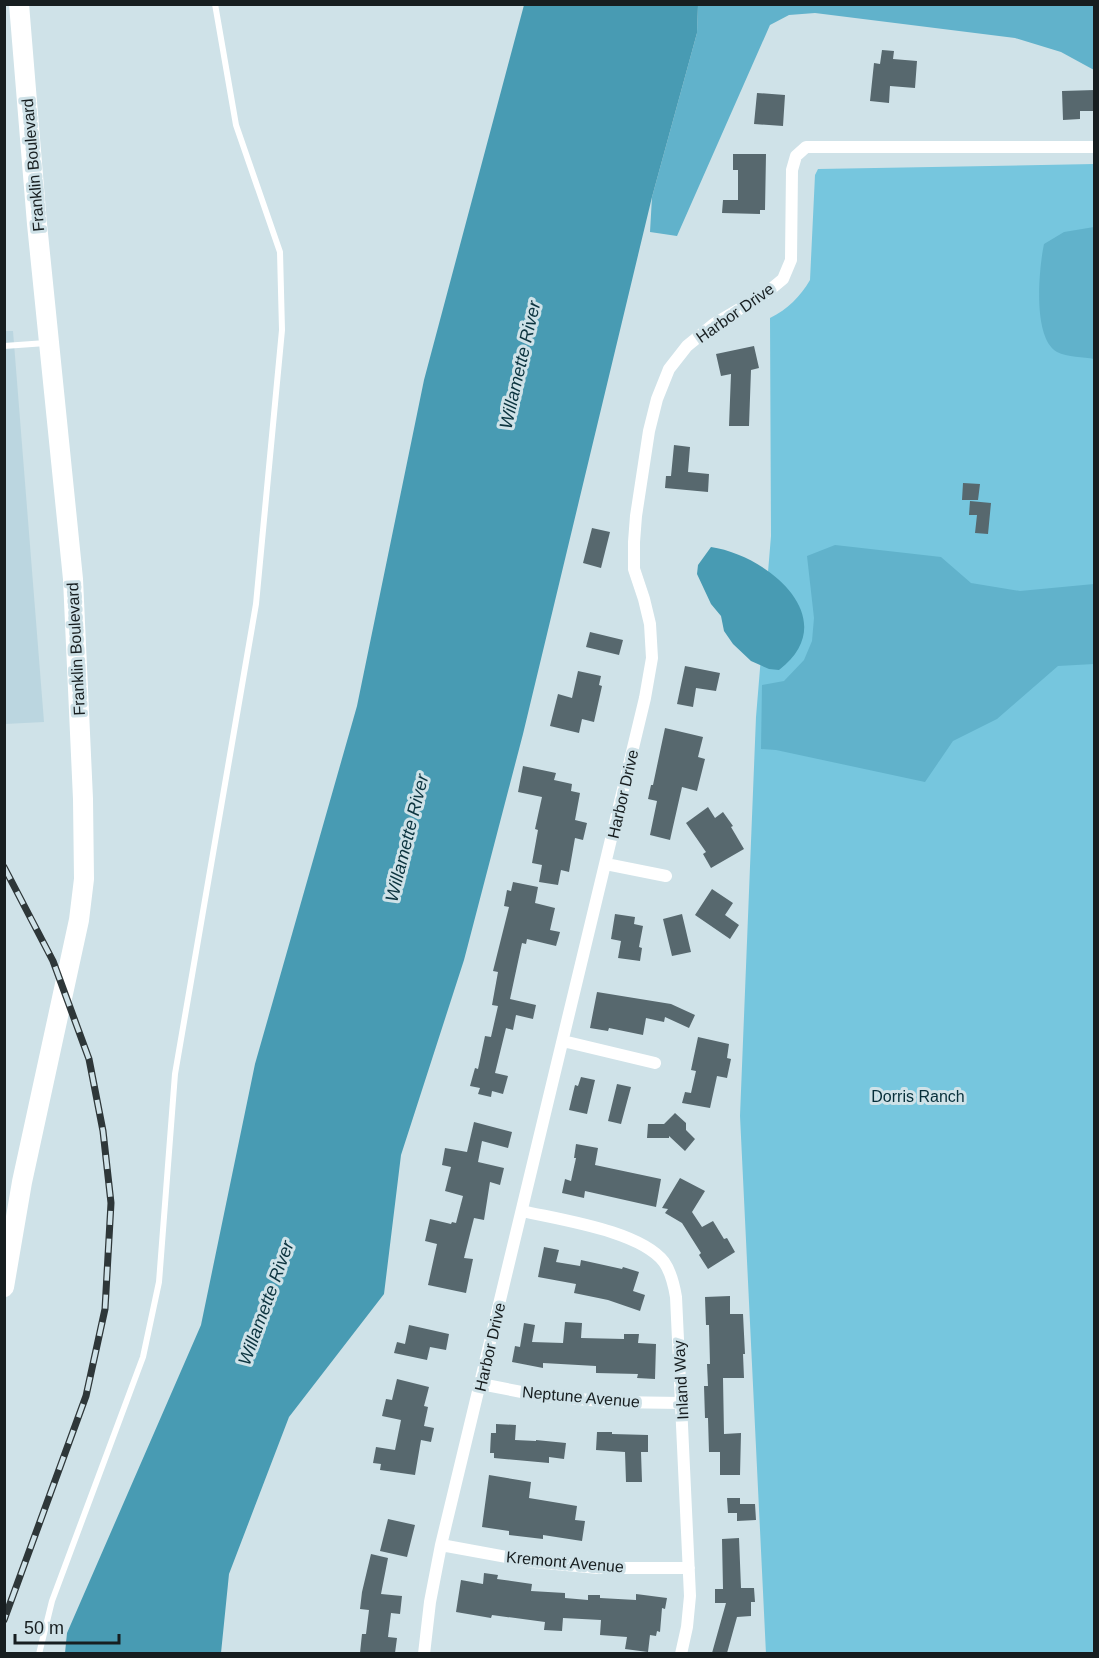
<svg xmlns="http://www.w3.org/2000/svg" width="1099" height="1658" viewBox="0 0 1099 1658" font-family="Arial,sans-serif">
  <rect width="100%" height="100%" fill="#cfe2e8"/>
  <path fill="#bbd6e0" d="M4 331H13L44 722 5 724Z"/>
  <path fill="#76c6de" d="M1094 164V1653L766 1654 740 1116 756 717 771 536 770 318C788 309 800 297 810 280L815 175 818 169Z"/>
  <path fill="#61b2cb" d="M977 4 982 6 986 4 1094 5V70L1061 52 1015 38 815 13 789 15 770 25 677 236 650 232 652 197 697 33 698 5Z
    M1094 227V359C1084 357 1067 357 1057 352 1032 338 1039 268 1044 244L1064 232Z
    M835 545 941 557 971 583 1020 591 1094 584V664L1058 666 997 719 953 741 925 782 776 750 761 749 762 685 784 681 804 660 812 641 814 618 807 556Z"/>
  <path fill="#489bb3" d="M524 5H698L697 33 652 197 523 734 464 960 401 1155 384 1294 289 1417 229 1574 221 1653H65L67 1633 201 1325 255 1064 357 706 424 380Z
    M711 547C767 555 845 619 779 670L769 669 751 661 733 644 724 631 721 616 711 604 697 574 698 565Z"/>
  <path fill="#57686e" d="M882 50 894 51 893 59 917 61 915 88 890 86 889 103 870 101 874 63 880 64Z
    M1095 90V111H1080V119L1063 120 1062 91Z
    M757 93 785 95 783 126 754 124Z
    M733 154H766L765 210H760V214L722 213 723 200H738V170H733Z
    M754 346 759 368 751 370 749 426H729L731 374 721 376 716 354Z
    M674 445 690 447 688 472 709 474 708 492 665 488 666 476H671Z
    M963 483 980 484 978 500H962Z
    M970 501 991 503 988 534 975 533 977 515H969Z
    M592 528 610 532 601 568 583 563Z
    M590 632 623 640 619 655 586 647Z
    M685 666 720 673 716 691 696 688 693 707 677 704Z
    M578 671 601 676 599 685 602 686 594 722 582 719 579 733 550 726 558 694 572 698Z
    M665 728 703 737 698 757 705 759 697 791 682 787 670 840 650 835 657 801 648 799 651 785H653Z
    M523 766 556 773 554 780 572 784 571 791 580 793 575 820 587 823 583 840 575 838 569 872 561 870 558 885 539 882 542 865 532 863 538 830 535 829 542 797 518 792Z
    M708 807 715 818 723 812 733 826 731 827 744 849 711 868 703 854 706 852 686 823Z
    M513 882 538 887 535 903 555 908 550 930 560 932 556 946 527 939 526 944 522 943 510 999 536 1005 533 1019 516 1015 513 1030 506 1028 495 1073 508 1076 503 1094 492 1091 491 1097 478 1094 480 1088 470 1086 475 1068 478 1069 485 1036 491 1037 498 1006 492 1005 498 972 493 971 509 907 504 906 507 890 511 891Z
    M712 889 733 903 725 915 739 925 730 939 695 915Z
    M615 914 635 917 634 924 643 926 639 947 642 948 640 961 618 958 621 941 611 939Z
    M682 914 691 952 672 956 663 919Z
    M597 992 671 1004 695 1015 689 1028 665 1017 664 1022 646 1018 643 1035 609 1028 608 1031 590 1028Z
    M698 1037 729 1044 727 1058 731 1059 727 1078 717 1076 710 1108 682 1103 685 1092 691 1093 696 1071 691 1070Z
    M581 1077 595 1080 587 1114 569 1110 575 1085 578 1086Z
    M617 1084 631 1087 621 1124 608 1121Z
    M675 1113 686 1123V1130L695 1139 685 1151 669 1136V1138H647L648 1124H664Z
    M474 1122 512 1132 508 1148 482 1141 478 1162 504 1168 500 1185 490 1182 484 1220 474 1218 464 1258 473 1259 466 1293 428 1285 437 1244 425 1241 430 1219 451 1224 452 1222 456 1223 463 1196 445 1191 451 1167 442 1165 445 1148 467 1152Z
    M576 1144 598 1148 595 1165 661 1179 656 1207 585 1191 584 1198 562 1193 565 1179 571 1181 576 1158H574Z
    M680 1178 705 1191 692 1212 702 1227 713 1221 724 1239 727 1238 735 1252 708 1269 699 1255 701 1253 682 1223 665 1213 668 1209 662 1208Z
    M544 1247 559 1250 556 1262 580 1266 581 1260 622 1269 623 1267 639 1272 633 1291 645 1295 640 1311 608 1300 574 1293 576 1284 538 1277Z
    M730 1296V1314H743L745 1354H743L744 1378H723L724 1434 741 1433 740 1475H720V1452H709L708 1418H705L704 1386H708L707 1364H710L709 1325H706L705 1297Z
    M565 1322 582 1323 581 1338 624 1339V1334H639L638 1343 656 1344 655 1379 637 1378 638 1374 596 1373V1366L543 1363V1368L512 1362 515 1346 520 1347 524 1323 535 1325 532 1342 563 1343Z
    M409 1325 449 1334 446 1350 430 1347 427 1360 394 1353 397 1342 405 1344Z
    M397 1379 429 1387 424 1406 428 1407 424 1426 434 1428 431 1442 421 1440 415 1475 380 1470 381 1464 373 1463 376 1447 395 1450 401 1420 382 1416 386 1399 392 1400Z
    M496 1424 516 1425 515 1440 536 1441V1440L566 1443 564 1459 549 1457V1463L494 1458V1453H490L491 1433H496Z
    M597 1432H612V1434L648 1435V1452H641L642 1482H626L625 1452 596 1450Z
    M489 1475 531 1482 529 1498 577 1506 575 1520 585 1521 582 1541 543 1535V1539L509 1535V1531L482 1527Z
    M727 1498H740V1504H755L756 1520 737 1521V1513H728Z
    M388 1519 415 1525 407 1557 380 1551Z
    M739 1538 741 1588H754L755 1602H751V1616L737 1617 727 1653H712L726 1603H715V1589H723L722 1539Z
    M371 1554 388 1558 381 1594 402 1596 400 1614 391 1613 388 1637 397 1638 395 1653H360L362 1634H366L369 1610 360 1609 362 1592Z
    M484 1573 498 1575 497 1579 532 1584 531 1591 565 1593V1598L588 1600V1595H600V1598L636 1600V1594L667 1598 665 1609 662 1608 660 1632 657 1631 656 1636 650 1635 648 1652 625 1649 627 1637 600 1635 601 1620 563 1618 562 1631 544 1630 545 1622 492 1615 491 1618 456 1612 461 1580 483 1584Z"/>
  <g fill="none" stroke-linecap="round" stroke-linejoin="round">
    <path stroke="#fff" stroke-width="6" d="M4 346 46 343
      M39 1654 52 1601 143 1357 159 1282 175 1074 256 604 282 330 280 252 236 125 215 4"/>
    <path stroke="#fff" stroke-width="12" d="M606 864 666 876
      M563 1041 655 1063
      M522 1211C561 1220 640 1231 664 1262 671 1272 674 1285 676 1297L690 1596 687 1627 681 1654
      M481 1384 537 1395 611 1402 682 1403
      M441 1545 534 1562 598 1568H689
      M424 1654 430 1602 441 1545 645 698 652 658 650 624 644 599 634 569V542L636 516 649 431 657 399 669 369 687 346 714 324 765 294 783 279 791 260 792 170 796 156 806 147H1094"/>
    <path stroke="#fff" stroke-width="20" d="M4 1287 22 1182 79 920 84 879 83 799 73 579 37 224 19 4"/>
    <defs>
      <path id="rail" d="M4 867 53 961 89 1059 103 1131 111 1203 105 1309 86 1396 4 1620"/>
    </defs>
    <use href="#rail" stroke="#2e3739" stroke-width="7"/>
    <use href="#rail" stroke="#cfe2e8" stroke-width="4.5" stroke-dasharray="14" stroke-linecap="butt"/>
  </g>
  <g text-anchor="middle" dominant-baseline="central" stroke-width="6" stroke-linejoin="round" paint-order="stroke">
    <g font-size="16" fill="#171e20" stroke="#cfe2e8">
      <text transform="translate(33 165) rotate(-95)">Franklin Boulevard</text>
      <text transform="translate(735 313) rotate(-35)">Harbor Drive</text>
      <text transform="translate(76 649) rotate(-93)">Franklin Boulevard</text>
      <text transform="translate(623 794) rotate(-77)">Harbor Drive</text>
      <text transform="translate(490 1347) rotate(-77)">Harbor Drive</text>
      <text transform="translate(681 1380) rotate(-93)">Inland Way</text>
      <text transform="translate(581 1397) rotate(5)">Neptune Avenue</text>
      <text transform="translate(565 1562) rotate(5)">Kremont Avenue</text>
    </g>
    <g font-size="16" fill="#052e39" stroke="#cfe2e8">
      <text x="918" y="1096">Dorris Ranch</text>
    </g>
    <g font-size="18" font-style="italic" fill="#0c343f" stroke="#cfe2e8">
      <text transform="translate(520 365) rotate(-77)">Willamette River</text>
      <text transform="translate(407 838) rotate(-76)">Willamette River</text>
      <text transform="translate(266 1303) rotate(-70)">Willamette River</text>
    </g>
  </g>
  <rect width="1099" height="1658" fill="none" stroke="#171e20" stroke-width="12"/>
  <path d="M15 1634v9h104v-9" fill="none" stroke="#171e20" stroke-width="3"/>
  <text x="24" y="1634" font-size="18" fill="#171e20" stroke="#cfe2e8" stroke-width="4.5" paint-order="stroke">50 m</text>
</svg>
